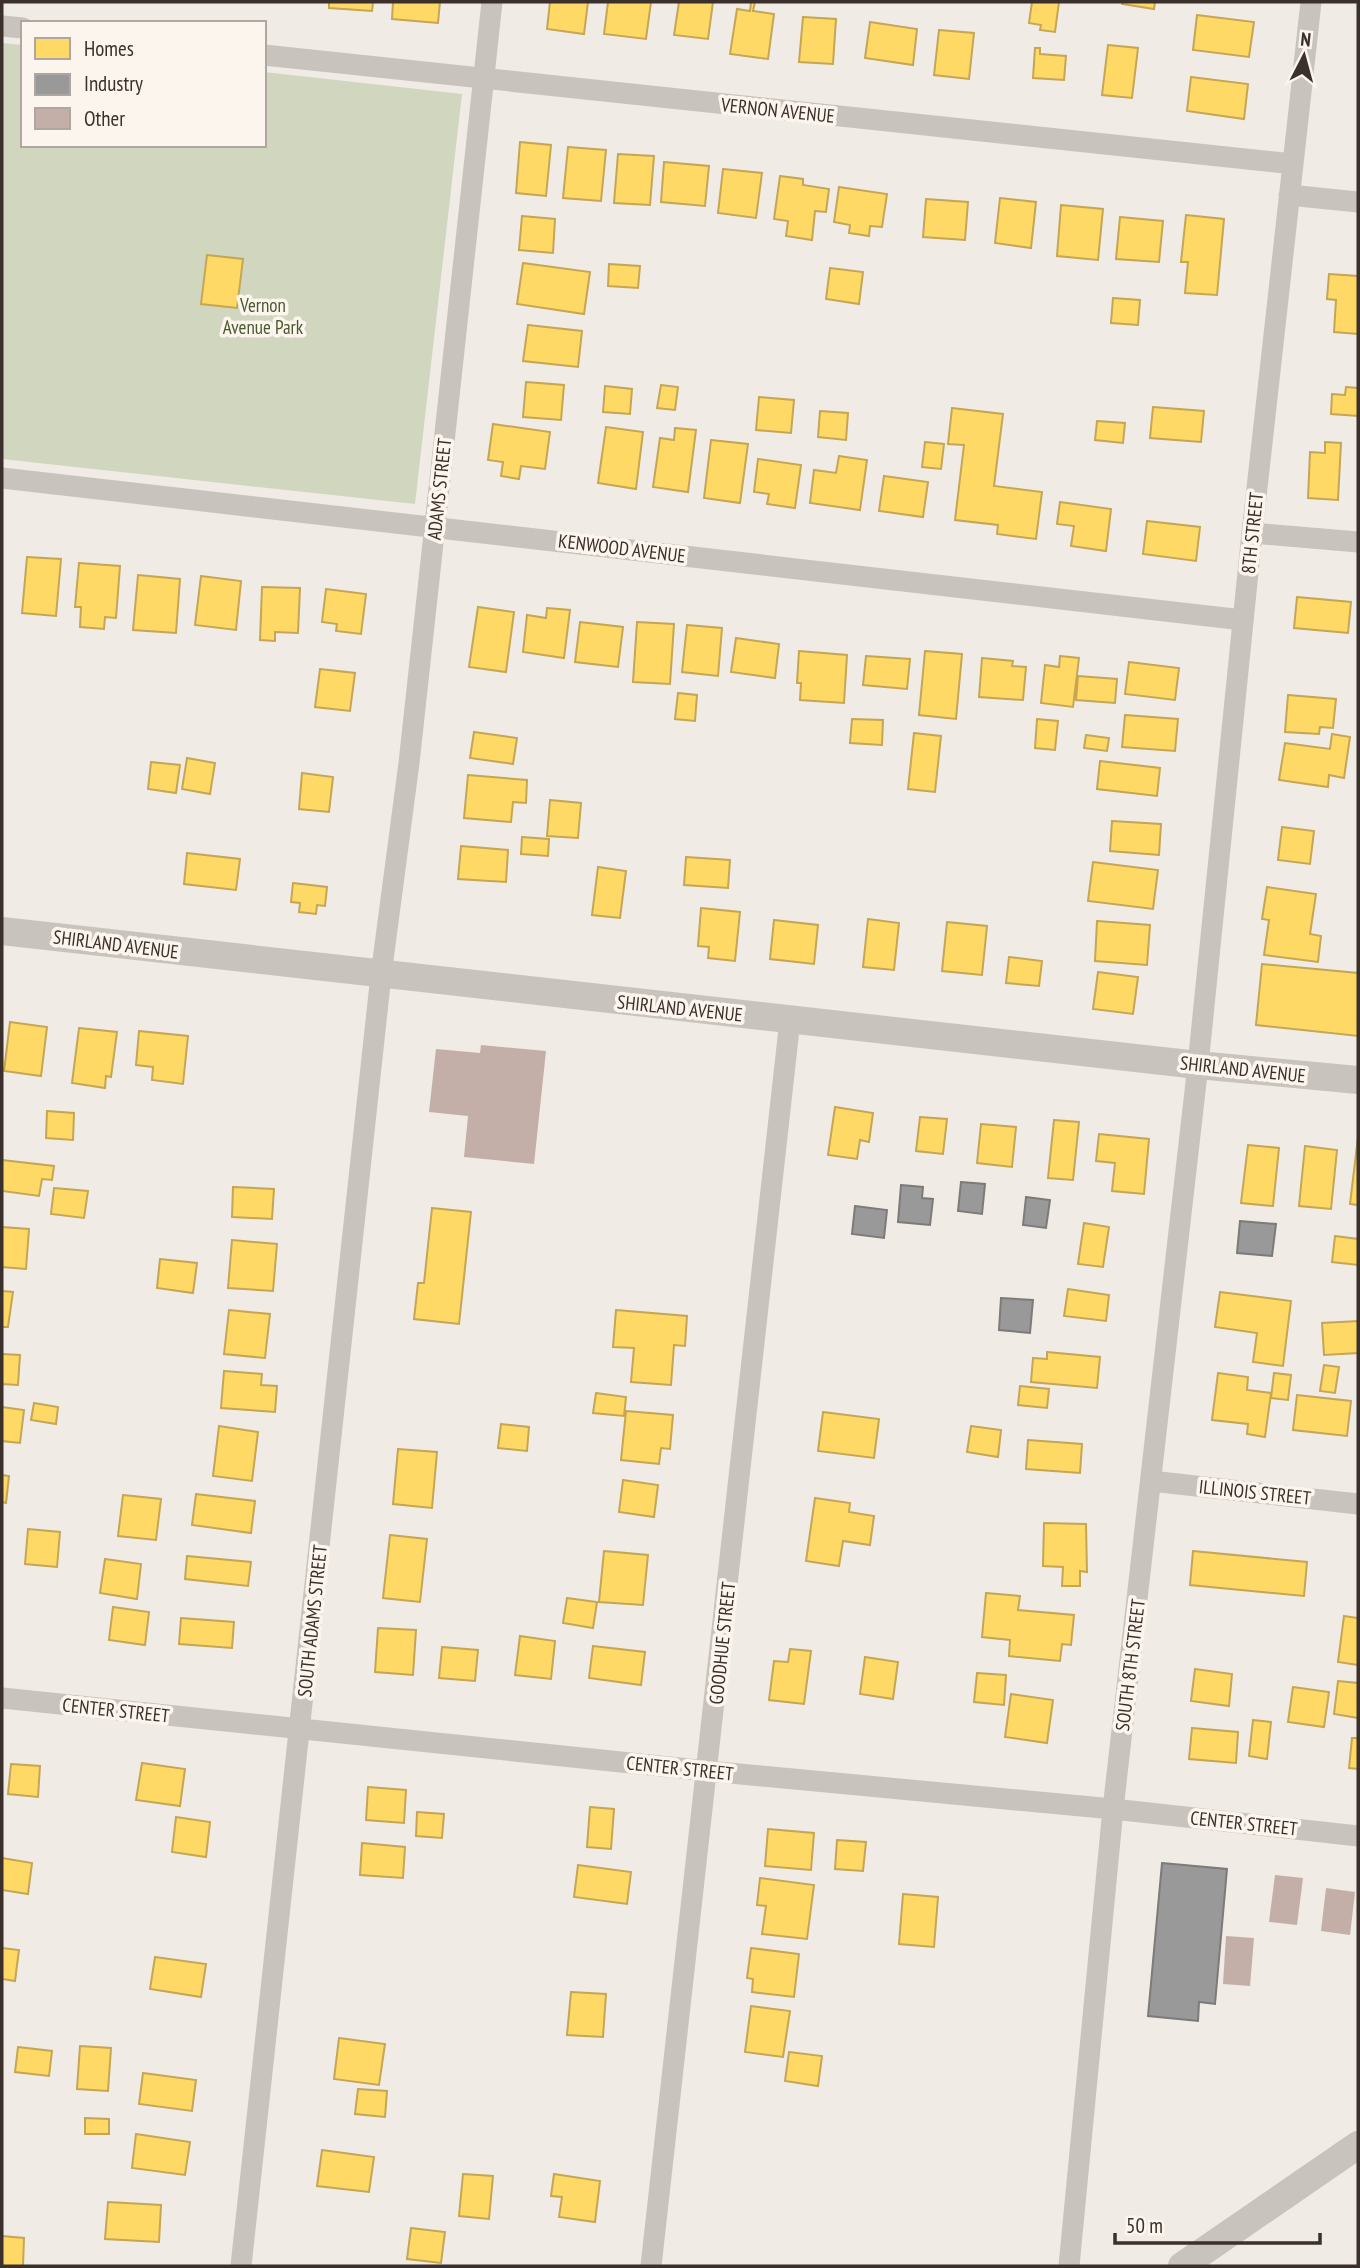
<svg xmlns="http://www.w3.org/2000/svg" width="1360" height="2268" viewBox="0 0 1360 2268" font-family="'PT Sans Narrow',sans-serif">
  <rect width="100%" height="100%" fill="#f0ebe5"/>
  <path fill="#d1d6bf" d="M2 43 23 45V145H264V72L462 94 415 504 2 459Z"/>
  <path fill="#ffd966" stroke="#c4a654" stroke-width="2" d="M329 2H373L372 11 329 8Z
    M393 2H440L438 23 392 19Z
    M550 2H588L584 34 547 29Z
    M608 2H651L646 39 604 34Z
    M679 2H713L708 39 674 35Z
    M751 2H755L753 11 774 14 768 59 730 54 737 9 750 11Z
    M1032 2H1059L1055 32 1040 30 1041 25 1029 23Z
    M1122 2H1155L1154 9 1122 4Z
    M1197 15 1254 22 1249 57 1193 50Z
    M803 17 836 19 833 64 799 62Z
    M870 22 917 29 913 65 865 58Z
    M939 30 974 33 969 79 934 75Z
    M1108 45 1138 48 1132 98 1102 95Z
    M1035 48H1040V54L1066 56 1064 80 1033 78Z
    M1191 77 1248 84 1244 119 1187 111Z
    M520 142 551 145 546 196 516 193Z
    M568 147 606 150 601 201 563 198Z
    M618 154 654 156 650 205 614 203Z
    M664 162 709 166 705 206 661 202Z
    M723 169 762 173 756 218 718 213Z
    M780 176 803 179V185L829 189 826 212 815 211 812 240 786 236 788 221 774 219Z
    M839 187 887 194 882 227 870 226 869 236 849 233 850 225 834 222Z
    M1000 198 1036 202 1031 248 995 243Z
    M926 199 968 202 965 240 923 237Z
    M1061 205 1103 209 1098 260 1057 256Z
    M1186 215 1224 219 1217 295 1185 293 1188 262H1181Z
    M522 216 555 219 553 253 519 250Z
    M1120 217 1163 221 1159 262 1116 259Z
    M207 255 243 259 237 308 201 304Z
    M523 263 590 272 584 314 517 304Z
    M609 264 640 266 638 288 608 286Z
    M830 268 863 272 859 304 826 299Z
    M1329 274 1358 276V334L1334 332 1336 300 1327 299Z
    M1113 298 1140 300 1138 325 1111 323Z
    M528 325 582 331 578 367 523 361Z
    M526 382 564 385 561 420 523 417Z
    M661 385 678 387 675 410 657 408Z
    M605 386 632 389 630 414 603 412Z
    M1346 387 1358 388V416L1331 414 1332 394 1345 395Z
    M759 397 794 400 791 433 756 430Z
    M1153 407 1204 411 1201 442 1150 438Z
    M952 408 1003 414 994 486 1042 492 1036 539 997 534 998 525 955 520 964 445 948 444Z
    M820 411 848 413 846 440 818 437Z
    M1097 421 1125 423 1123 443 1095 440Z
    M493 424 550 432 545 469 521 466 519 479 501 476 503 462 488 460Z
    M606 427 643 432 636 489 598 483Z
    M675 428 696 430 688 492 653 487 660 438 674 440Z
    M711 440 748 444 740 503 704 498Z
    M925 442 944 444 941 469 922 467Z
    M1325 442 1341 443 1338 500 1308 498 1310 452 1325 453Z
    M839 456 867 460 860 510 810 503 814 470 836 473Z
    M758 459 801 465 795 508 767 504 769 494 754 492Z
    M884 476 928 482 923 517 879 511Z
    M1060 502 1111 509 1106 551 1071 546 1074 526 1057 524Z
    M1147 521 1200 527 1196 561 1143 554Z
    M27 557 61 559 56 616 22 613Z
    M79 563 120 566 116 618 105 617 104 629 80 627 81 607H75Z
    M138 575 180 579 176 633 133 630Z
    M201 576 241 581 236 630 195 625Z
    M262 587 300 588 298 633 275 632V641L260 640Z
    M326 589 366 594 361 634 336 631 337 624 322 622Z
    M1297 597 1351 602 1348 633 1294 628Z
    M478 607 514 612 506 672 469 667Z
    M547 608 570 610 564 658 523 652 527 615 546 618Z
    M580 622 623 627 618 667 575 662Z
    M637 622 674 624 670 684 633 682Z
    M687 625 722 628 718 676 682 672Z
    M736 638 779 644 775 678 731 672Z
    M799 651 847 655 844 703 800 700 801 683H797Z
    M925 651 962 654 956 719 919 715Z
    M866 656 910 659 907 689 863 685Z
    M1060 656 1079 658 1073 707 1041 703 1045 665 1059 667Z
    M982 658 1013 661 1012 666 1026 667 1023 700 979 697Z
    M1129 662 1179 668 1175 700 1125 694Z
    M320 669 355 673 350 711 315 707Z
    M1078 676 1117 679 1115 703 1076 700Z
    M678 693 697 695 695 721 675 719Z
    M1288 695 1336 699 1333 728 1320 727 1319 734 1285 732Z
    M1125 715 1178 719 1175 751 1122 747Z
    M852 719 883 720 882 745 850 743Z
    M1037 719 1058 721 1055 750 1035 748Z
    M474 732 517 738 513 764 470 758Z
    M914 733 941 736 935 792 908 789Z
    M1332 734 1350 737 1344 778 1329 775 1328 787 1279 780 1285 743 1330 749Z
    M1086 735 1109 738 1107 751 1084 748Z
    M187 758 215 763 210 794 182 789Z
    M1100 761 1160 768 1157 796 1097 789Z
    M151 762 180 765 176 793 148 789Z
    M302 773 333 777 329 812 299 809Z
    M468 775 527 780 526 803 513 802 511 822 464 818Z
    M550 800 581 803 578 838 547 836Z
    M1112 821 1161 824 1159 855 1110 851Z
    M1282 827 1314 831 1310 864 1278 860Z
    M522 837 549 839 548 856 521 854Z
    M461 846 508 850 506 882 458 879Z
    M187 853 240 859 236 890 184 884Z
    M686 857 730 860 728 888 684 885Z
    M1093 862 1158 870 1153 909 1088 901Z
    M598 867 626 871 620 918 592 915Z
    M293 883 327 887 325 906 317 905 316 914 299 912 300 903 291 902Z
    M1267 887 1316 894 1310 934 1321 936 1318 962 1264 955 1269 920 1262 919Z
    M701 908 740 912 735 961 708 958 709 947 698 946Z
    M868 919 899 923 894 970 863 967Z
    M774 920 818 925 814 964 770 959Z
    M1097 921 1150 925 1147 965 1095 961Z
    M947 922 987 926 982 975 942 971Z
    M1009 957 1042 961 1039 986 1006 983Z
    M1262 964 1358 973V1036L1256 1025Z
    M1098 972 1138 977 1133 1014 1093 1009Z
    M10 1022 47 1027 41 1076 4 1071Z
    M79 1028 117 1032 111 1077 106 1076 105 1088 72 1083Z
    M139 1031 188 1036 183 1084 152 1080 153 1067 136 1065Z
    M835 1107 873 1113 869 1142 860 1140 857 1159 828 1155Z
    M47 1111 74 1113 73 1140 46 1138Z
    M920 1117 947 1119 943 1154 916 1151Z
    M1054 1120 1079 1122 1073 1180 1048 1178Z
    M981 1124 1016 1127 1012 1167 977 1163Z
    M1099 1134 1149 1139 1144 1194 1112 1191 1115 1163 1096 1161Z
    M1358 1137V1205L1350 1204Z
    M1248 1145 1279 1148 1273 1206 1241 1203Z
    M1305 1146 1337 1150 1331 1209 1299 1206Z
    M2 1160 54 1166 52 1180 42 1179 39 1196 2 1191Z
    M233 1187 274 1189 272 1219 232 1217Z
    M54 1188 88 1191 84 1218 51 1214Z
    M432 1208 471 1212 459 1324 414 1319 418 1283H424Z
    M1084 1223 1109 1227 1103 1267 1078 1264Z
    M2 1227 29 1229 26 1269 2 1267Z
    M1335 1236 1358 1239V1265L1332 1262Z
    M232 1240 277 1244 273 1291 228 1288Z
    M160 1259 197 1263 193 1293 157 1288Z
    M1068 1289 1109 1295 1106 1321 1064 1316Z
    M2 1291 13 1292 8 1327H2Z
    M1220 1292 1291 1301 1283 1366 1253 1362 1257 1333 1215 1327Z
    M229 1310 270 1314 265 1358 224 1354Z
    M616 1310 687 1316 685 1346 674 1345 671 1385 631 1382 634 1348 613 1347Z
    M1358 1321V1353L1324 1355 1322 1323Z
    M1047 1352 1100 1357 1097 1388 1031 1382 1033 1358 1047 1359Z
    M2 1354 20 1355 18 1385 2 1384Z
    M1324 1365 1339 1367 1335 1393 1320 1391Z
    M224 1371 262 1374 261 1385 277 1386 275 1412 221 1408Z
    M1218 1373 1248 1377 1247 1390 1271 1393 1265 1437 1247 1434 1248 1424 1212 1420Z
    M1274 1373 1291 1375 1288 1400 1271 1398Z
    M1020 1386 1049 1389 1047 1408 1018 1405Z
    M596 1393 626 1397 624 1416 593 1413Z
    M1297 1395 1351 1401 1347 1436 1293 1430Z
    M34 1403 58 1407 56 1424 31 1420Z
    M2 1407 24 1410 20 1443 2 1441Z
    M626 1411 673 1415 670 1449 661 1448 659 1464 621 1460Z
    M823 1412 879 1419 874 1458 818 1451Z
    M501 1424 529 1427 527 1451 498 1448Z
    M219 1426 258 1432 252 1481 213 1476Z
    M971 1426 1001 1430 998 1457 967 1452Z
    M1028 1440 1082 1444 1080 1473 1026 1469Z
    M398 1449 437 1452 432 1508 393 1504Z
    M2 1475 9 1476 6 1503 2 1502Z
    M623 1480 658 1485 654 1517 619 1512Z
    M196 1494 255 1501 251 1533 192 1525Z
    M123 1495 161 1499 156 1540 118 1536Z
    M815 1498 850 1503 849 1512 874 1516 870 1545 843 1541 839 1566 806 1561Z
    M1044 1523 1086 1524 1087 1572 1080 1571V1586H1062L1063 1567 1043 1566Z
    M28 1529 60 1532 57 1567 25 1564Z
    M390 1535 427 1539 420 1602 383 1598Z
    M604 1551 648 1555 643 1605 599 1602Z
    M1193 1551 1307 1562 1304 1596 1190 1585Z
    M187 1556 251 1562 248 1586 185 1579Z
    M105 1559 141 1564 137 1599 100 1593Z
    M986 1593 1020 1596 1018 1610 1074 1615 1071 1645 1062 1644 1060 1661 1009 1656 1010 1640 982 1637Z
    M567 1598 597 1602 593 1628 563 1623Z
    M113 1607 149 1612 145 1645 109 1640Z
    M1344 1616 1358 1618V1665L1338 1662Z
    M181 1618 234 1622 232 1648 179 1644Z
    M378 1628 416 1630 413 1675 375 1672Z
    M520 1636 555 1641 551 1679 515 1675Z
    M593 1646 645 1652 641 1685 589 1678Z
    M442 1647 478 1650 475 1681 439 1678Z
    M790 1649 811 1651 804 1704 769 1700 774 1661 788 1662Z
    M865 1657 898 1662 893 1699 860 1694Z
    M1195 1669 1232 1674 1229 1706 1191 1701Z
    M977 1673 1006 1675 1004 1705 974 1702Z
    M1338 1681 1358 1683V1718L1334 1714Z
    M1293 1687 1329 1692 1324 1727 1288 1722Z
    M1011 1694 1053 1700 1047 1743 1005 1737Z
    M1253 1720 1271 1722 1267 1759 1249 1756Z
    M1192 1728 1238 1732 1236 1763 1189 1759Z
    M1352 1738H1358V1769L1349 1768Z
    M142 1763 185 1769 180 1806 136 1800Z
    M11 1764 40 1766 38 1797 8 1794Z
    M368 1787 406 1790 404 1823 366 1820Z
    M590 1807 614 1809 611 1849 587 1847Z
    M417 1812 444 1814 442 1838 416 1836Z
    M176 1817 210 1822 206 1857 172 1852Z
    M768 1829 814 1833 811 1870 765 1866Z
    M837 1840 866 1842 863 1871 835 1869Z
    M362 1843 405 1847 403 1878 360 1875Z
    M2 1858 32 1863 28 1894 2 1890Z
    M578 1865 631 1872 627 1904 574 1897Z
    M760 1878 814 1885 807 1939 762 1934 766 1906 757 1905Z
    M903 1894 938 1897 934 1947 899 1944Z
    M2 1948 19 1950 15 1981 2 1979Z
    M751 1948 799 1954 794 1997 752 1992 753 1979 747 1978Z
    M155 1957 206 1964 201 1997 150 1989Z
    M571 1992 606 1994 603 2037 567 2035Z
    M751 2006 790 2011 783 2057 745 2052Z
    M339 2038 385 2044 379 2085 334 2079Z
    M80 2046 111 2048 108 2091 77 2089Z
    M18 2047 52 2051 49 2076 15 2072Z
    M789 2052 822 2056 818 2086 785 2081Z
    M143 2073 196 2080 192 2111 139 2104Z
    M358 2089 387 2091 385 2117 355 2114Z
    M85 2118 109 2119V2134H85Z
    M136 2134 190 2142 185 2175 132 2168Z
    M322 2150 374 2157 369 2192 317 2186Z
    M463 2174 493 2176 489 2219 459 2216Z
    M554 2174 600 2181 595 2222 559 2217 562 2197 551 2196Z
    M108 2202 161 2205 159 2242 105 2239Z
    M411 2228 445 2232 441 2263 407 2259Z
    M2 2236 24 2238 23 2266H2Z"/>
  <path fill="#999" stroke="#7d7a78" stroke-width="2" d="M961 1182 985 1184 982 1214 958 1211Z
    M901 1185 923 1187 922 1198 933 1199 930 1225 898 1222Z
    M1026 1197 1050 1200 1046 1228 1023 1225Z
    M855 1206 887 1210 884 1238 852 1234Z
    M1240 1221 1276 1224 1272 1256 1237 1253Z
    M1001 1298 1033 1300 1030 1333 999 1330Z
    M1162 1863 1227 1869 1215 2004 1199 2002 1198 2021 1148 2016Z"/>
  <path fill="#c3afa7" d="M481 1045 546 1051 534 1164 464 1157 468 1116 429 1112 436 1049 480 1053Z
    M1275 1875 1303 1878 1297 1925 1269 1922Z
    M1326 1888 1355 1892 1350 1935 1321 1931Z
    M1226 1936 1254 1938 1250 1986 1223 1984Z"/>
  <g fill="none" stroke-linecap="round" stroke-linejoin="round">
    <path stroke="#c9c3be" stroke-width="21" d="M2 26 23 28
      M264 55 1293 164
      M1289 195 1358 202
      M2 478 1243 620
      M1252 533 1358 542
      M1151 1481 1358 1504
      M2 1698 708 1771 1113 1809 1358 1836
      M241 2266 381 975 409 763 492 2
      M651 2266 790 1020
      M1069 2266 1113 1809 1198 1065 1252 533 1311 2"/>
    <path stroke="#c9c3be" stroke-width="28" d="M2 931 1198 1065 1358 1080
      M1182 2266 1358 2145"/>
  </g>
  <g text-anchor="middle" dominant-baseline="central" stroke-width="7" stroke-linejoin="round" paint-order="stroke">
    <g font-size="19" fill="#3b302b" stroke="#fbf5ee">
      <text transform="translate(778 110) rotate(6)">VERNON AVENUE</text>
      <text transform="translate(439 489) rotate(-84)">ADAMS STREET</text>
      <text transform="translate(1252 533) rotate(-84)">8TH STREET</text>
      <text transform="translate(622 548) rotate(7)">KENWOOD AVENUE</text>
      <text transform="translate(116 944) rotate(7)">SHIRLAND AVENUE</text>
      <text transform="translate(680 1008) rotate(6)">SHIRLAND AVENUE</text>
      <text transform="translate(1243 1069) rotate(6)">SHIRLAND AVENUE</text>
      <text transform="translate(1255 1492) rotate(6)">ILLINOIS STREET</text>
      <text transform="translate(312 1621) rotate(-84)">SOUTH ADAMS STREET</text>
      <text transform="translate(722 1643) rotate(-84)">GOODHUE STREET</text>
      <text transform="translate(1130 1665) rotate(-83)">SOUTH 8TH STREET</text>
      <text transform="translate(116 1710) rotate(6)">CENTER STREET</text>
      <text transform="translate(680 1768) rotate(6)">CENTER STREET</text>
      <text transform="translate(1244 1823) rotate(6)">CENTER STREET</text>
    </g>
    <g font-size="19" fill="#4a5a2e" stroke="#fbf5ee">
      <text x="263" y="305">Vernon<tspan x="263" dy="22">Avenue Park</tspan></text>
    </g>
  </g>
  <rect width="1360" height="2268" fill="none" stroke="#3b302b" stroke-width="7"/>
  <rect x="21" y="21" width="245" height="126" fill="#fbf5ee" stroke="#aea6a0" stroke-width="2"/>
  <rect x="35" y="38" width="35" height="21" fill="#ffd966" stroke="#aea6a0" stroke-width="2"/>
  <text x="84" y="56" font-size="21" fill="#3b302b">Homes</text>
  <rect x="35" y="74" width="35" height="21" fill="#999999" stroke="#aea6a0" stroke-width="2"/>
  <text x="84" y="91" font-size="21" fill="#3b302b">Industry</text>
  <rect x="35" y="108" width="35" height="21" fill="#c3afa7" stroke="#aea6a0" stroke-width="2"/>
  <text x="84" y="126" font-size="21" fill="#3b302b">Other</text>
  <g transform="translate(1304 56) rotate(6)" stroke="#fbf5ee" stroke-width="5" paint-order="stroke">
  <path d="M0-5L12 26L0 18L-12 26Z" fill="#3b302b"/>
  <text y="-10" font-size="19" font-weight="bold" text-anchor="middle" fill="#3b302b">N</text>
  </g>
  <path d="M1115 2233v10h205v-10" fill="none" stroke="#3b302b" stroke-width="3.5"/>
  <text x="1126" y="2233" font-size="21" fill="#3b302b" stroke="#fbf5ee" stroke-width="5" paint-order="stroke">50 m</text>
</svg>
